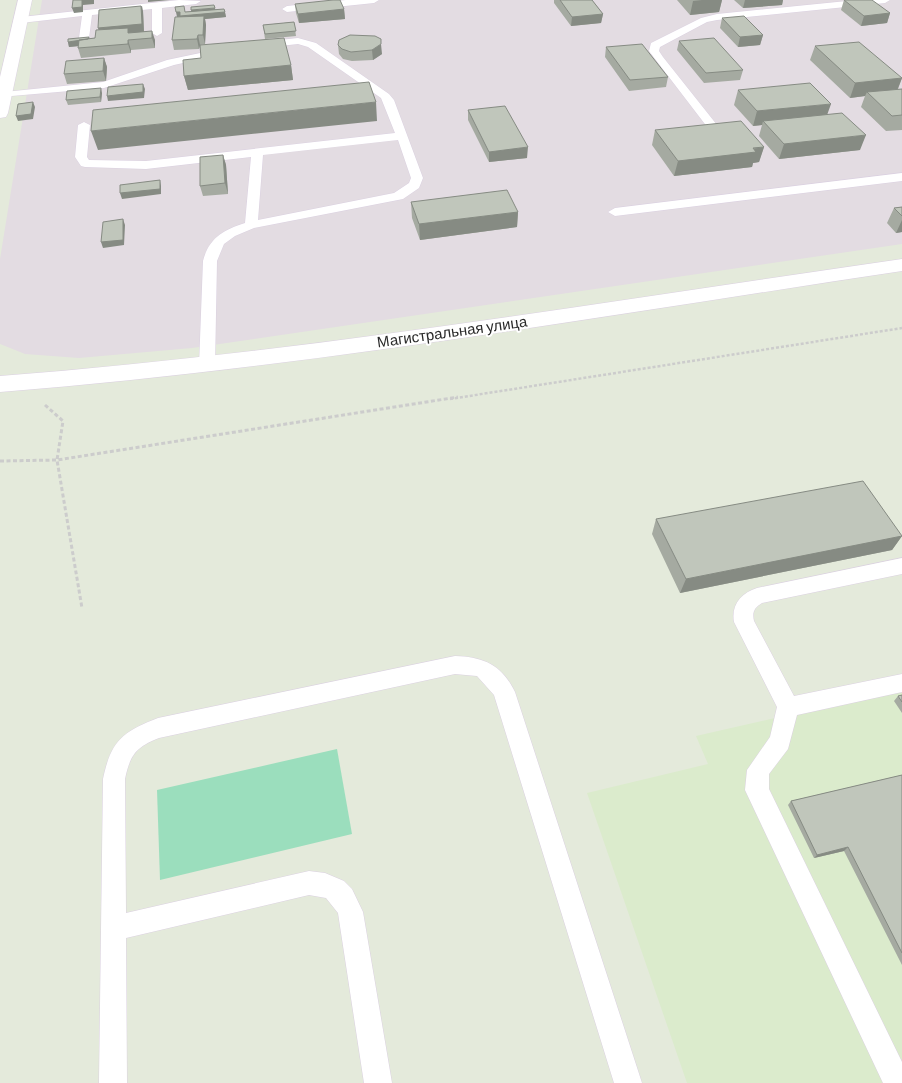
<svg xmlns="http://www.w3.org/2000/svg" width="902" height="1083" viewBox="0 0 902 1083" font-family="Barlow,sans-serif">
  <rect width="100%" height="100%" fill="#e4eadb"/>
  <path fill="#e3dce2" d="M42 0H902V244L192 348 79 358 25 354 0 344V259Z"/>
  <path fill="#dbebcc" d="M902 689V1083H687L587 793 708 764 696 736Z"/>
  <path fill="#9bdebd" d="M337 749 352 834 160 880 157 790Z"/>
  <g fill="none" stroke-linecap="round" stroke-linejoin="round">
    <defs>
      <path id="service" d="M179 0 201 1 196 4 162 8V33L157 36 152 33V9L92 15 89 38 84 41 79 38 82 16 21 23 16 20 21 17Z
        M346 0H379L374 3 287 12 282 9 287 6Z
        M857 0H890L885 3 717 20 707 22 660 47 659 51 663 57 721 130 715 134 711 132 649 51 651 43 701 18 717 14Z
        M298 38 316 43 389 94 394 100 423 178 419 188 403 199 254 228 235 236 224 244 217 261 215 366 213 370H201L199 366 203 261C209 238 223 230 245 223L251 157 146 169 85 167 81 166 75 157 78 125 84 122 90 125 87 157 89 160 146 161 395 133 381 98 308 47 298 44 261 48 256 45 261 42ZM398 140 411 178 409 183 394 193 258 220 263 155Z
        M224 48 228 49V53L174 65 104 88 0 97V93L4 92 103 82 167 60Z
        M902 173V181L615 216 608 212 615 208Z
        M902 558V574L762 603C754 608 752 612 754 621L794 696 902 674V692L797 715 788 749 769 774V789L902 1062V1083H883L745 790 747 770 770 737 777 707 734 622C731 605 741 593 757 588Z
        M455 656C484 657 502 665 515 692L642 1083H614L494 695 477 676 455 674 159 738C136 747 130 755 125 779L126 913 309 871 325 873 344 881 352 889 363 912 392 1083H364L338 913 326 898 309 895 126 938 127 1083H99L103 779C111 741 122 732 158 718Z"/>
      <path id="minor" d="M18 0H32L8 113 6 117 0 118V77Z"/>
      <path id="secondary" d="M902 259V271C602 316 303 368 0 392V376C302 353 602 302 902 259Z"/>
    </defs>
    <use href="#service" stroke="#dbd1e1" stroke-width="1"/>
    <use href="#minor" stroke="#dbd1e1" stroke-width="1"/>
    <use href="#secondary" stroke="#dbd1e1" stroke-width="1"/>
    <path stroke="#ccc" stroke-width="2.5" stroke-dasharray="3 2" stroke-linecap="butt" d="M450 399 902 328"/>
    <path stroke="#ccc" stroke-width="3" stroke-dasharray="4 2.5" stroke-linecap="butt" d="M45 405 63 421 57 460 82 608
      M0 461 57 460 458 397"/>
    <use href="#service" fill="#fff" fill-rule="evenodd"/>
    <use href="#minor" fill="#fff" fill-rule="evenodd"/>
    <use href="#secondary" fill="#fff" fill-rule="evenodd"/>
  </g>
  <path fill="#a5aaa1" d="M554 0H592L603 14 601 23 571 26 554 3Z
    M677 0H722L719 12 690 15Z
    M734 0H783L782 5 743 8Z
    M844 0 890 13 887 23 861 26 841 10Z
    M295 4 344 9 345 19 299 23 296 13Z
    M224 9 226 17 205 19 206 25 205 44 200 45 291 65 293 80 188 90 184 76 201 58 200 46 199 49 174 50 172 40 181 17 185 12Z
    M143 11 144 31 155 40V48L131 50V53L81 58 78 48V46L69 47 68 42 95 38 99 30Z
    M722 18 763 35 760 45 738 47 720 28Z
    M294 22 296 36 265 39 263 25Z
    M350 35 382 54 373 60 352 61 343 59 339 54 338 45Z
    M679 41 743 70 740 80 704 83 677 50Z
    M815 46 902 78 898 89H902V130L886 131 861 107 865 96 850 98 810 60Z
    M606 47 668 77 666 87 629 91 605 57Z
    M104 58 107 67 106 81 67 84 64 74Z
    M738 90 827 114 860 150 779 159 759 136 762 125 753 126 734 105Z
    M102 93 101 102 68 105 66 100Z
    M468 110 527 158 489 162 468 120Z
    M655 130 764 147 759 162 753 163 752 167 674 176 652 145Z
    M223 155 226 165 228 194 203 196 200 186Z
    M411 202 518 212 517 227 420 240 412 218Z
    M902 207V232L896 233 887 223 894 208Z
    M656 519 902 536 892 550 680 593 652 534Z
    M902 695V713L894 701 898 696Z
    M902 775V965L844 851 814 858 788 805 791 801Z"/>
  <path fill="#868b83" d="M82 0H94V4L83 5V12L74 13 72 8Z
    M148 0H170L148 2Z
    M702 0H722L719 12 690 15 693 1Z
    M745 0H783L782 5 743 8Z
    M142 6 143 11 144 34 101 38 98 28 115 18Z
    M215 8 216 13 225 12 226 17 205 19 206 25 205 44 203 35 177 17 176 12H180L186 15H192L191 10Z
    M344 9 345 19 299 23 298 14Z
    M890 13 887 23 861 26 864 16Z
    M603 14 601 23 571 26 572 17Z
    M152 31 155 40V48L152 38Z
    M198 35 200 45 199 49 197 39Z
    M763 35 760 45 738 47 740 37Z
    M89 37 90 42V45L69 47 68 42Z
    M128 40 131 50V53L128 44Z
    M381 44 382 54 373 60 372 50Z
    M104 58 107 67 106 81 103 71Z
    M291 65 293 80 188 90 184 76Z
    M902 78 896 93 867 92 865 96 850 98 855 83Z
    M143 84 145 89 144 98 108 101 107 96Z
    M101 88 102 93 101 102 100 97Z
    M33 102 35 107 33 119 18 121 16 116Z
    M376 102 377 121 98 150 91 131Z
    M831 104 826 118 763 121 762 125 753 126 757 111Z
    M866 135 860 150 779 159 784 144Z
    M528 147 527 158 489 162V152Z
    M764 147 759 162 753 163 752 167 674 176 678 161Z
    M223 155 226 165 228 194 225 183Z
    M160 180 161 186V194L122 199 120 193Z
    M518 212 517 227 420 240 419 224Z
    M123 219 125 225 124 245 103 248 101 242Z
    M902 220V232L896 233Z
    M902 536 892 550 680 593 686 579Z
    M848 847 844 851 814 858 817 855Z"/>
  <path fill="#c0c6bb" stroke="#868b83" d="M73 0H82V7L72 8Z
    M333 0H340L344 9 298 14 295 4Z
    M560 0H592L603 14 572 17Z
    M844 0H872L890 13 864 16Z
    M214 5 215 8 191 10V7Z
    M141 6 142 24 98 28 99 10Z
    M184 6 185 12 224 9 225 12 180 16V12H176L175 7Z
    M204 16 203 35H198L197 39 172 40 175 17Z
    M744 16 763 35 740 37 722 18Z
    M294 22 296 31 265 34 263 25Z
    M128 28V33L152 31V38L128 40V44L78 48 79 40 95 38 96 30Z
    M350 35 375 36 381 39V44L372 50 351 52 342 49 338 45 339 40Z
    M89 37 88 39 68 42V39Z
    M284 38 291 65 184 76 183 60 201 58 200 45Z
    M714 38 743 70 706 73 679 41Z
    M859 42 902 78 855 83 815 46Z
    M642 44 668 77 630 80 606 47Z
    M104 58 103 71 64 74 66 61Z
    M369 82 376 102 91 131 93 110Z
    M810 83 831 104 757 111 738 90Z
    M143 84V92L107 96 108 87Z
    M101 88 100 97 66 100 67 91Z
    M902 89V115L892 116 867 92Z
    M33 102 31 114 16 116 18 104Z
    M505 106 528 147 489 152 468 110Z
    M842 113 866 135 784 144 763 121Z
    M741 121 764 147 753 148 756 152 678 161 655 130Z
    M223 155 225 183 200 186V157Z
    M160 180V189L120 193V185Z
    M507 190 518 212 419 224 411 202Z
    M902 207V216L894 208Z
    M123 219V240L101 242 103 222Z
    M863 481 902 536 686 579 656 519Z
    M902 695V702L898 696Z
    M902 775V953L848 847 817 855 791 801Z"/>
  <g text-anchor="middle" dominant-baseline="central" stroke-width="4" stroke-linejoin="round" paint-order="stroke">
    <g font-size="15" fill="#292929" stroke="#fff">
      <text transform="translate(452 331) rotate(-8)">Магистральная улица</text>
    </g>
  </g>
</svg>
